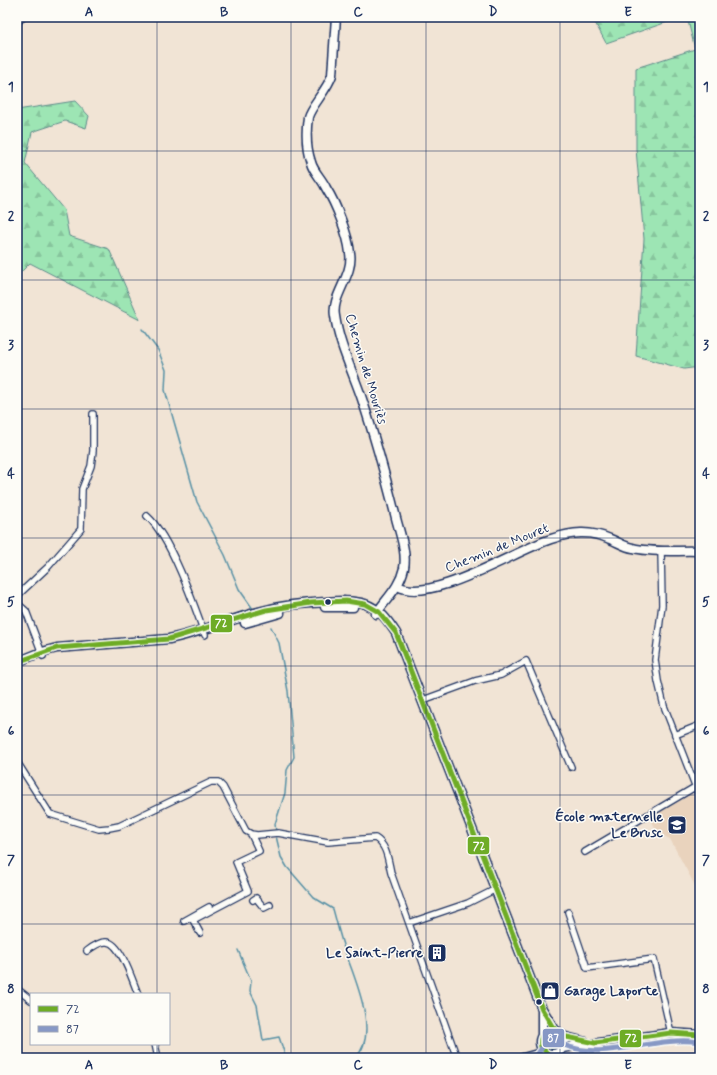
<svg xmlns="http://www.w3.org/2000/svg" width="717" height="1075" viewBox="0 0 717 1075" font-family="Mynerve,sans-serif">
  <defs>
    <pattern id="grass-tufts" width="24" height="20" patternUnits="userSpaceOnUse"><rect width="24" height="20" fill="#9de5b4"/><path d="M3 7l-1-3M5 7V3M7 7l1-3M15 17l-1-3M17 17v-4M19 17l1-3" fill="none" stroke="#87c59d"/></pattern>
    <pattern id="forest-firs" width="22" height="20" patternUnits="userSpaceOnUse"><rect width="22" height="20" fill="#9de5b4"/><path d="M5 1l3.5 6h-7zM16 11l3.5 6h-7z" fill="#87c59d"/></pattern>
  </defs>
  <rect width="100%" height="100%" fill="#f1e4d5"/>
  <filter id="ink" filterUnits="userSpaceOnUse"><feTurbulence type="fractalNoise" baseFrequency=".025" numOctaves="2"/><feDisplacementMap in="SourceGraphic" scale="8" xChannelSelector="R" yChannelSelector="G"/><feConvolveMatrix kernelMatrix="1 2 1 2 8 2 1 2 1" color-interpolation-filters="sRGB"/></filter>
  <g filter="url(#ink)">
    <path fill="#e9d3bd" d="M692 794 700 811V895L670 839 658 833 650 818Z"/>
    <path fill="url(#grass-tufts)" stroke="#5c8a89" d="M540 1042a12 12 0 1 1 24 0a12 12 0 1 1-24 0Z"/>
    <path fill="url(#forest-firs)" stroke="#5c8a89" d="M592 17H682L606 43Z
      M687 17H700V367L684 369 636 356 644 239 636 149V68L695 49Z
      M75 101 89 116 86 128 65 121 32 132 25 163 64 210 69 236 109 249 140 320 30 263 17 276V110Z"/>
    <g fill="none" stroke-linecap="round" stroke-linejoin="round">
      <path stroke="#5790a5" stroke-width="1.5" d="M142 329 158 350 166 370 165 390 197 502 225 555 239 589 253 609
        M271 627 279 643 288 691 294 757 287 770 285 793 275 824 276 832
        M276 836 281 857 287 867 313 897 333 909C337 923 340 937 345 951 354 977 381 1035 355 1058
        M238 950 251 981 250 991 257 1005 263 1040 279 1037 286 1058"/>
      <defs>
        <path id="street" d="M17 22 24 17
          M147 516C170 536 194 604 205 635
          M661 550 662 605 655 660 658 681 664 706 700 798
          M17 599 19 594 48 567 81 529 82 489 91 466 93 451V414
          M17 603 26 611 43 656
          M423 700 475 681 501 675 526 661 571 767
          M675 735 700 725
          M17 762 50 814 99 829 109 828 119 826 211 782H218L223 787 246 831 251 834 257 835 278 833 328 842 375 838C387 845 388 860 391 873L457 1058
          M585 852 695 787
          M253 900 256 898 264 908 270 905
          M568 912 587 968 654 959 671 1033
          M184 921 209 907
          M409 923 468 903 496 889
          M200 933 193 920 248 891 236 862 259 851 251 834
          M87 951C92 947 100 941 107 942 121 943 133 982 138 994
          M17 989 31 1000
          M155 1044 158 1058"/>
        <path id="secondary" d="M336 17 332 75C328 89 310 107 308 117 306 131 306 148 311 162 313 171 322 179 326 188 336 204 348 234 350 253 354 275 331 296 335 316 339 345 353 372 362 399 375 438 386 478 396 518 400 534 407 552 404 568 400 587 386 599 376 614
          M398 586C430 605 516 550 551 539 572 532 590 530 610 539 618 542 625 547 633 548 652 553 680 550 700 551
          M325 607H353
          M245 623 280 613
          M17 662 42 652 57 648 169 639C202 632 233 618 266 610 285 605 306 603 326 602 339 601 353 600 365 604 380 609 388 621 396 633L542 1009 555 1030
          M540 1042a12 12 0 1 1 24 0a12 12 0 1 1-24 0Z
          M542 1035V1010
          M562 1036 586 1042
          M562 1048 671 1033 700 1035
          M523 1058 545 1052"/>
      </defs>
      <use href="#street" stroke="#1b2f5e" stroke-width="8"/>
      <use href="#secondary" stroke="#1b2f5e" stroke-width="11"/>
      <use href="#street" stroke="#fdfcf7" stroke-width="5.5"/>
      <use href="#secondary" stroke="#fdfcf7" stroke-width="8"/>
      <defs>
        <path id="bus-1" d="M17 662 57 648 169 639 266 610 311 603 346 601 365 604 379 612 396 633 542 1009 552 1026 562 1036
          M562 1036 595 1043 671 1033 700 1035
          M552 1058 541 1047C540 1039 541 1033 550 1030L558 1032 562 1036"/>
        <path id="bus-2" d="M535 1058 548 1039 552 1037C555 1039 558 1042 562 1044 602 1063 655 1035 699 1042"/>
      </defs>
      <use href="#bus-1" stroke="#fdfcf7" stroke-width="8"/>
      <use href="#bus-2" stroke="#fdfcf7" stroke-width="8"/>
      <use href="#bus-1" stroke="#6eac26" stroke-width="5"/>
      <use href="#bus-2" stroke="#8798c5" stroke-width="5"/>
    </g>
  </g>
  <path fill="none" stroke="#1b2f5e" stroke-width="1" stroke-opacity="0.55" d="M157 17V994M291 17V1058M426 17V1058M560 17V1058M17 151H700M17 280H700M17 409H700M17 538H700M17 666H700M17 795H700M17 924H700M157 1044V1058"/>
  <defs>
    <symbol id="school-square" viewBox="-11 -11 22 22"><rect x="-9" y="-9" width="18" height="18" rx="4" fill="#1b2f5e" stroke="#fdfcf7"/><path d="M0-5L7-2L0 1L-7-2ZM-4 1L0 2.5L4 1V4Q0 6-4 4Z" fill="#fff"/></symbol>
    <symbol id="building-square" viewBox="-11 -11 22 22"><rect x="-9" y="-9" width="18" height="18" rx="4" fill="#1b2f5e" stroke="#fdfcf7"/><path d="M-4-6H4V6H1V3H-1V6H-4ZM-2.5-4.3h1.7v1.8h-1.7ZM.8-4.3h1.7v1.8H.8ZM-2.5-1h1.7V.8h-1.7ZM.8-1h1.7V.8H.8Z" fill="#fff"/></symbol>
    <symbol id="shop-square" viewBox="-11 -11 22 22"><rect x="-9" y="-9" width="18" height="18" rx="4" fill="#1b2f5e" stroke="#fdfcf7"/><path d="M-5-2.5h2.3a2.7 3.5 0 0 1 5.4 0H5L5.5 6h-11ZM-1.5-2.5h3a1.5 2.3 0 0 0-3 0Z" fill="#fff"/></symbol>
  </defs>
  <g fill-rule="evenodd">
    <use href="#school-square" x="666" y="814" width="22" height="22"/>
    <use href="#building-square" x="426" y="942" width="22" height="22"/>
    <use href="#shop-square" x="539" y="980" width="22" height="22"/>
  </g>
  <g fill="#1b2f5e" stroke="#fdfcf7" stroke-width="1.5">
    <circle cx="328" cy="602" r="3.5"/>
    <circle cx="539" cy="1002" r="3.5"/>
  </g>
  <g text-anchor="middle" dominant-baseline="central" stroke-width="3" stroke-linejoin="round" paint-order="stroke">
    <g font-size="14" fill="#1b2f5e" stroke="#fdfcf7">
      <text transform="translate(366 369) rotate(73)">Chemin de Mouriès</text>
      <text transform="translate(497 548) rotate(-22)">Chemin de Mouret</text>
    </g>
    <g font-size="14" font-weight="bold" fill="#1b2f5e" stroke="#fdfcf7" text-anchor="end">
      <text x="663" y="817">École maternelle<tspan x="663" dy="16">Le Brusc</tspan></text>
      <text x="423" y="953">Le Saint-Pierre</text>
      <text x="564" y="991" text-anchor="start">Garage Laporte</text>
    </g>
  </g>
  <g stroke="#fdfcf7" stroke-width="1.5">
    <rect x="210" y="614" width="23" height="19" rx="4" fill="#6eac26"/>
    <rect x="467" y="836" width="23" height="19" rx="4" fill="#6eac26"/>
    <rect x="542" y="1028" width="23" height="20" rx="4" fill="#8798c5"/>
    <rect x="619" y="1029" width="23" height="19" rx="4" fill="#6eac26"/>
  </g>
  <g font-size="11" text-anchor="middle" font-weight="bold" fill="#fff">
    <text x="221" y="627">72</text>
    <text x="479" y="850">72</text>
    <text x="553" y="1042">87</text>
    <text x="631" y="1042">72</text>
  </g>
  <rect width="717" height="1075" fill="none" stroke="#fdfcf7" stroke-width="44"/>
  <rect x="30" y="993" width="140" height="52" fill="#fdfcf7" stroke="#a3aaba"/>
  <rect x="38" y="1006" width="20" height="6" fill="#6eac26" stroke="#a3aaba"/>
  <text x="66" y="1013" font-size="12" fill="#1b2f5e">72</text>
  <rect x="38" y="1026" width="20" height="6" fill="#8798c5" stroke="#a3aaba"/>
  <text x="66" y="1033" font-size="12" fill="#1b2f5e">87</text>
  <rect x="22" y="22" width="673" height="1031" fill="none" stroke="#1b2f5e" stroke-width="1.5"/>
  <g font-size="13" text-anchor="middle" font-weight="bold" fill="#1b2f5e">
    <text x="89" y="16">A</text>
    <text x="224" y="16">B</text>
    <text x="358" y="16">C</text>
    <text x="493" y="16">D</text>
    <text x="628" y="16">E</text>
    <text x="11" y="91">1</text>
    <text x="706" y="91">1</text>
    <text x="11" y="220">2</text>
    <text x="706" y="220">2</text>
    <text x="11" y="349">3</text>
    <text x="706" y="349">3</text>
    <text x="11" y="478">4</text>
    <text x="706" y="478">4</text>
    <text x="11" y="606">5</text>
    <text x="706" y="606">5</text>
    <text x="11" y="735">6</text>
    <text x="706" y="735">6</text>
    <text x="11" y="864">7</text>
    <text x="706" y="864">7</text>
    <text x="11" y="993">8</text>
    <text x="706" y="993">8</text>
    <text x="89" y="1069">A</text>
    <text x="224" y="1069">B</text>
    <text x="358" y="1069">C</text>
    <text x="493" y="1069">D</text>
    <text x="628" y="1069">E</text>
  </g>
</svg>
